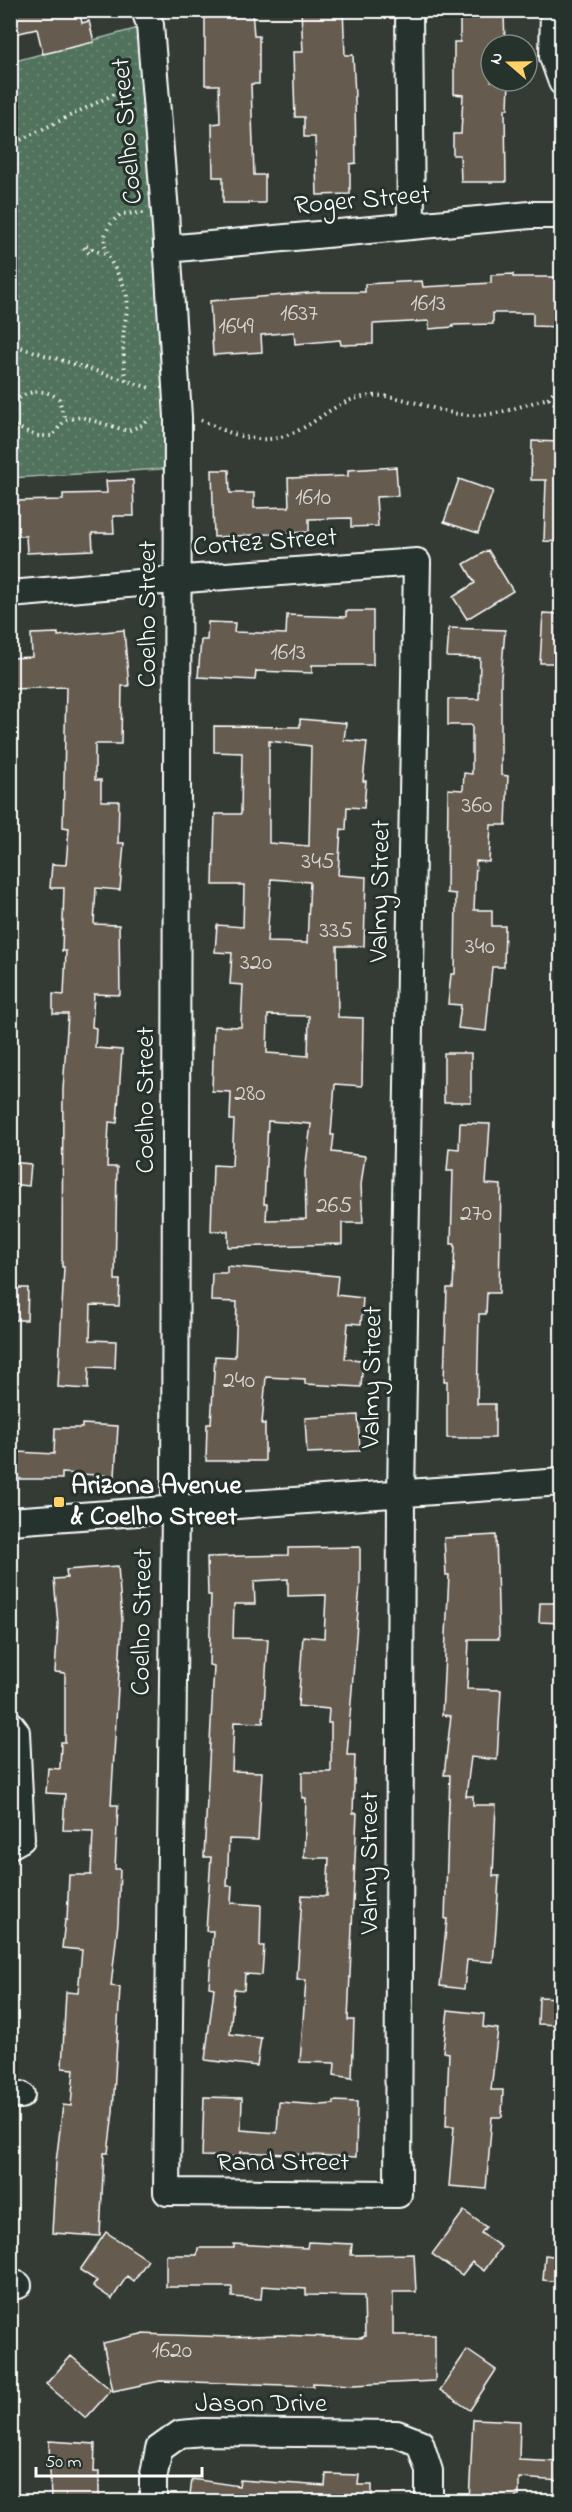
<svg xmlns="http://www.w3.org/2000/svg" width="572" height="2512" viewBox="0 0 572 2512" font-family="'Indie Flower',sans-serif">
  <defs>
    <pattern id="park-dots" width="8" height="8" patternUnits="userSpaceOnUse" patternTransform="scale(1.5)"><rect width="8" height="8" fill="#51725c"/><path d="M2 2h.1M6 6h.1" fill="none" stroke="#6b8774" stroke-width="1.8" stroke-linecap="round"/></pattern>
  </defs>
  <rect width="100%" height="100%" fill="#333b34"/>
  <filter id="ink" filterUnits="userSpaceOnUse"><feTurbulence type="fractalNoise" baseFrequency=".0167" numOctaves="2"/><feDisplacementMap in="SourceGraphic" scale="12" xChannelSelector="R" yChannelSelector="G"/><feConvolveMatrix kernelMatrix="1 2 1 2 8 2 1 2 1" color-interpolation-filters="sRGB"/></filter>
  <g filter="url(#ink)">
    <path fill="url(#park-dots)" stroke="#a8b8ae" stroke-width="1.5" d="M150 25 178 468 11 478V62Z"/>
    <path fill="#655b50" stroke="#fff" stroke-width="1.5" fill-rule="evenodd" d="M10 10H79L82 23 89 21 94 42 43 54 37 29 10 35Z
      M205 10H252L254 36H259V84H251L254 175H265V203H223V177H213L212 124 220 123 219 85H205Z
      M301 10H343L345 55H353L355 97 356 163 350 164V194L317 195 315 137H304V117H295L293 52H303Z
      M504 14 505 45H491V81H509L508 109H505L506 182H461L460 155H453V134H461L463 95 454 94V42H460V15Z
      M513 274V277H561V327L533 326V313H493V324L453 325V327L429 329V321L373 324V344L341 345 340 340 295 344 294 332 261 335 262 352 213 355 210 301 320 292H365V284L402 282 422 281 423 287 491 283V275Z
      M532 441 561 442V542L544 541 546 480H531Z
      M396 467 398 496 376 497 378 526 351 527V518L309 519V532L214 537 212 470H229L230 493H254V508L289 507 288 478 348 476V470Z
      M459 479 493 491 478 533 444 522Z
      M133 480 134 516H113L114 533H92L93 550 27 553 26 536H10V501L63 500V494L107 493 106 481Z
      M488 550 513 591 467 619 453 597 475 583 464 564Z
      M346 611H373V665H312V673L256 671 255 680 198 677 201 640H207L208 622 235 623 234 632 286 634 287 615 346 617Z
      M543 613 561 614V663H540Z
      M449 628 505 630 501 678V775L508 776 506 825H491L489 862 476 861 474 910H492V926H505L504 967H492L486 1031 458 1028 461 1005 448 1004 451 974H455L456 894 447 893 448 789 463 790 464 773 472 774V725H448V699H479L480 658 447 657Z
      M124 630 129 686H122L121 744H95V780H101V801H119L118 843H124L120 890 96 888 94 924 119 925 120 995 94 994 92 1027 96 1028 95 1048 122 1050 117 1123 109 1122 107 1167H117L115 1280H120L119 1306 91 1305 90 1340 116 1341 115 1368 89 1367 88 1389 58 1387 64 1267H62L63 1090 68 1014H53V994L64 995 66 951H62L64 888H50L52 864 66 865 69 828 63 827 66 687 12 689 10 658 32 657 31 634 58 633V636Z
      M300 719 346 723 344 740 367 742 363 781H366L364 808 347 807 346 830 341 829 338 875 366 877 364 946H337L338 1017 363 1018 362 1086 335 1084 331 1135H334L332 1152 365 1156 361 1185 363 1223H342V1244L228 1247V1231H211L213 1165 232 1166 234 1120H230L231 1092 212 1091 214 1026 241 1027 243 985 230 984 232 953 215 952 217 925 243 927 244 885H213L215 814H241L242 753 214 752V726L300 727ZM269 741 311 746 309 846 269 843ZM271 879 310 882 307 943 267 942ZM268 1015 309 1016 308 1056 267 1053ZM268 1121 311 1124 305 1172 306 1219 266 1220 267 1204H264Z
      M444 1053H471V1102H444Z
      M460 1123 490 1124 486 1184 501 1185 499 1293H487L486 1314H479L477 1404H495V1438H447V1381H444L447 1288H453L455 1244H451L453 1171H447L449 1148 459 1149Z
      M10 1162 31 1164 29 1186 10 1184Z
      M227 1266 338 1276 336 1295 363 1298 361 1324 348 1323 345 1359 363 1360 361 1387 305 1384V1379L266 1377 262 1424H265V1461H206L207 1424H211L215 1356 235 1357 237 1302 211 1301 212 1273H227Z
      M10 1288H28L27 1320H10Z
      M358 1415 360 1451 307 1453 305 1418Z
      M82 1424 118 1426 115 1476 62 1473V1479H18V1452L54 1454 55 1428H82Z
      M496 1535 499 1639H469L467 1689 501 1690 497 1760 471 1757 466 1796H473V1805H496L493 1876H499L496 1928 493 1962 467 1960 464 1989 440 1986 447 1919H445L450 1775H444L451 1716 442 1715 449 1575H446L444 1538Z
      M360 1547V1584L347 1755H355L353 1813H357L348 2020H354L352 2078 334 2075 335 2063 300 2062 306 1980H297L302 1895 327 1896 329 1858H304L306 1798H302V1772H331V1723H328L329 1709 298 1706 303 1636 324 1638 326 1595 288 1596V1579L254 1581 255 1604H234L233 1638 268 1639 263 1723 234 1722 232 1771 262 1772 258 1840 229 1839 227 1886H232L231 1903 261 1905 260 1946H264L262 1975 245 1974 244 1990 234 1989 230 2034 261 2038 257 2066 205 2060 214 1988 209 1987 213 1931H206L211 1857H204L214 1666 209 1665 211 1595H208L207 1557 288 1555V1548Z
      M118 1566 122 1620 111 1805H118L115 1869H120L118 1923 111 1986 120 1987 113 2112 108 2153H104L100 2236 52 2233 56 2162 63 2105 71 2106 74 2069 62 2068 66 1992 78 1993 82 1950 62 1948 65 1920H67L69 1875H91L93 1831 63 1830 65 1794 46 1793 48 1768 60 1769 61 1742H65V1673L55 1672 58 1624 54 1579 67 1578 66 1570Z
      M540 1603H561V1623L539 1622Z
      M539 1997 561 1998V2025L538 2024Z
      M448 2010 484 2014 483 2027 498 2029 491 2090H503L502 2117H492L486 2189 449 2186 454 2126H446L449 2053 443 2052Z
      M204 2097 242 2098 241 2130 277 2133 279 2102 320 2105 334 2104V2101L357 2102 356 2157 240 2152V2157L202 2156Z
      M464 2211 486 2227 481 2233 501 2247 484 2271 472 2262 462 2275 432 2254Z
      M106 2232 148 2260 134 2281 127 2276 112 2299 93 2286 97 2281 80 2270Z
      M308 2242 352 2244 351 2255 414 2254 416 2292H393V2335H435V2381L354 2385 313 2383V2386L160 2381 113 2391 103 2343 141 2334 230 2337 279 2335 361 2338 365 2336 364 2296 306 2295V2289L262 2286 261 2299 232 2297V2287H166V2255H197L198 2248H234V2244L307 2248Z
      M545 2255 561 2257V2282L543 2280Z
      M467 2350 496 2370 470 2410 440 2390Z
      M71 2356 111 2390 86 2418 46 2384Z
      M473 2419 520 2421 519 2460 561 2462V2481L519 2478V2496H516L515 2502H469Z
      M49 2441 95 2444 94 2472H99V2502H51Z
      M326 2474 359 2475 358 2485H372V2502H189L192 2479 239 2486 240 2480 325 2486Z"/>
    <g fill="none" stroke-linecap="round" stroke-linejoin="round">
      <defs>
        <path id="minor" d="M409 10 411 226
          M554 10 553 57 562 82
          M167 249 530 215H562
          M10 594C73 589 135 583 198 578L417 562 401 1495 398 2194 167 2192 175 1510 178 417 165 212 150 25 145 10
          M10 1521 562 1482
          M10 1724 16 1732 21 1839 10 1845
          M10 2095H21
          M10 2285H18
          M153 2502V2479L159 2449 180 2434 203 2432 397 2434 420 2443 429 2471V2502"/>
      </defs>
      <use href="#minor" stroke="#fff" stroke-width="30"/>
      <path stroke="#fff" stroke-width="4" stroke-dasharray="1.5 4.5" stroke-linecap="butt" d="M10 145 131 86
        M92 248 89 253 83 247 86 246C92 248 99 253 106 254
        M10 344 150 388
        M126 380C124 363 122 346 124 329 125 319 129 307 127 297 122 266 83 244 121 214L144 213
        M548 398 562 382
        M10 406C24 391 42 386 59 399L65 420
        M201 420C245 441 272 450 316 420 333 408 348 398 369 396 400 393 429 410 459 414 491 419 517 407 548 398L562 409
        M10 424 36 436H52L65 420 81 417 128 431 144 424 150 418"/>
      <use href="#minor" stroke="#26332d" stroke-width="26"/>
    </g>
  </g>
  <rect fill="#ffd166" stroke="#26332d" stroke-width="2" x="53" y="1496" width="12" height="12" rx="3"/>
  <g text-anchor="middle" dominant-baseline="central" stroke-width="6" stroke-linejoin="round" paint-order="stroke">
    <g font-size="24" fill="#d8d6d3">
      <text x="428" y="304">1613</text>
      <text x="299" y="314">1637</text>
      <text x="236" y="327">1649</text>
      <text x="313" y="498">1610</text>
      <text x="288" y="653">1613</text>
      <text x="477" y="806">360</text>
      <text x="318" y="862">345</text>
      <text x="336" y="931">335</text>
      <text x="480" y="947">340</text>
      <text x="256" y="963">320</text>
      <text x="250" y="1094">280</text>
      <text x="334" y="1206">265</text>
      <text x="476" y="1214">270</text>
      <text x="239" y="1381">240</text>
      <text x="172" y="2351">1620</text>
    </g>
    <g font-size="27" fill="#fff" stroke="#26332d">
      <text transform="translate(128 131) rotate(-95)">Coelho Street</text>
      <text transform="translate(362 201) rotate(-5)">Roger Street</text>
      <text transform="translate(265 543) rotate(-4)">Cortez Street</text>
      <text transform="translate(148 614) rotate(-90)">Coelho Street</text>
      <text transform="translate(381 891) rotate(-89)">Valmy Street</text>
      <text transform="translate(146 1100) rotate(-90)">Coelho Street</text>
      <text transform="translate(373 1377) rotate(-89)">Valmy Street</text>
      <text transform="translate(143 1622) rotate(-89)">Coelho Street</text>
      <text transform="translate(370 1863) rotate(-90)">Valmy Street</text>
      <text x="283" y="2163">Rand Street</text>
      <text x="261" y="2404">Jason Drive</text>
    </g>
    <g font-size="27" font-weight="bold" fill="#fff" stroke="#26332d" text-anchor="start">
      <text x="71" y="1486">Arizona Avenue<tspan x="71" dy="31">&amp; Coelho Street</tspan></text>
    </g>
  </g>
  <rect width="572" height="2512" fill="none" stroke="#26332d" stroke-width="36"/>
  <rect x="18" y="18" width="536" height="2476" fill="none" stroke="#fff" stroke-width="2" filter="url(#ink)"/>
  <g transform="translate(509 63) rotate(290)"><circle r="28" fill="#26332d" stroke="#7d8581" stroke-width="1.5"/>
  <path d="M0-4.5L10 22L0 15L-10 22Z" fill="#ffd166"/>
  <text y="-9" font-size="16" font-weight="bold" text-anchor="middle" fill="#ffffff">N</text>
  </g>
  <path d="M36 2467v9h166v-9" fill="none" stroke="#ffffff" stroke-width="3"/>
  <text x="45" y="2467" font-size="18" fill="#ffffff" stroke="#26332d" stroke-width="4.5" paint-order="stroke">50 m</text>
</svg>
